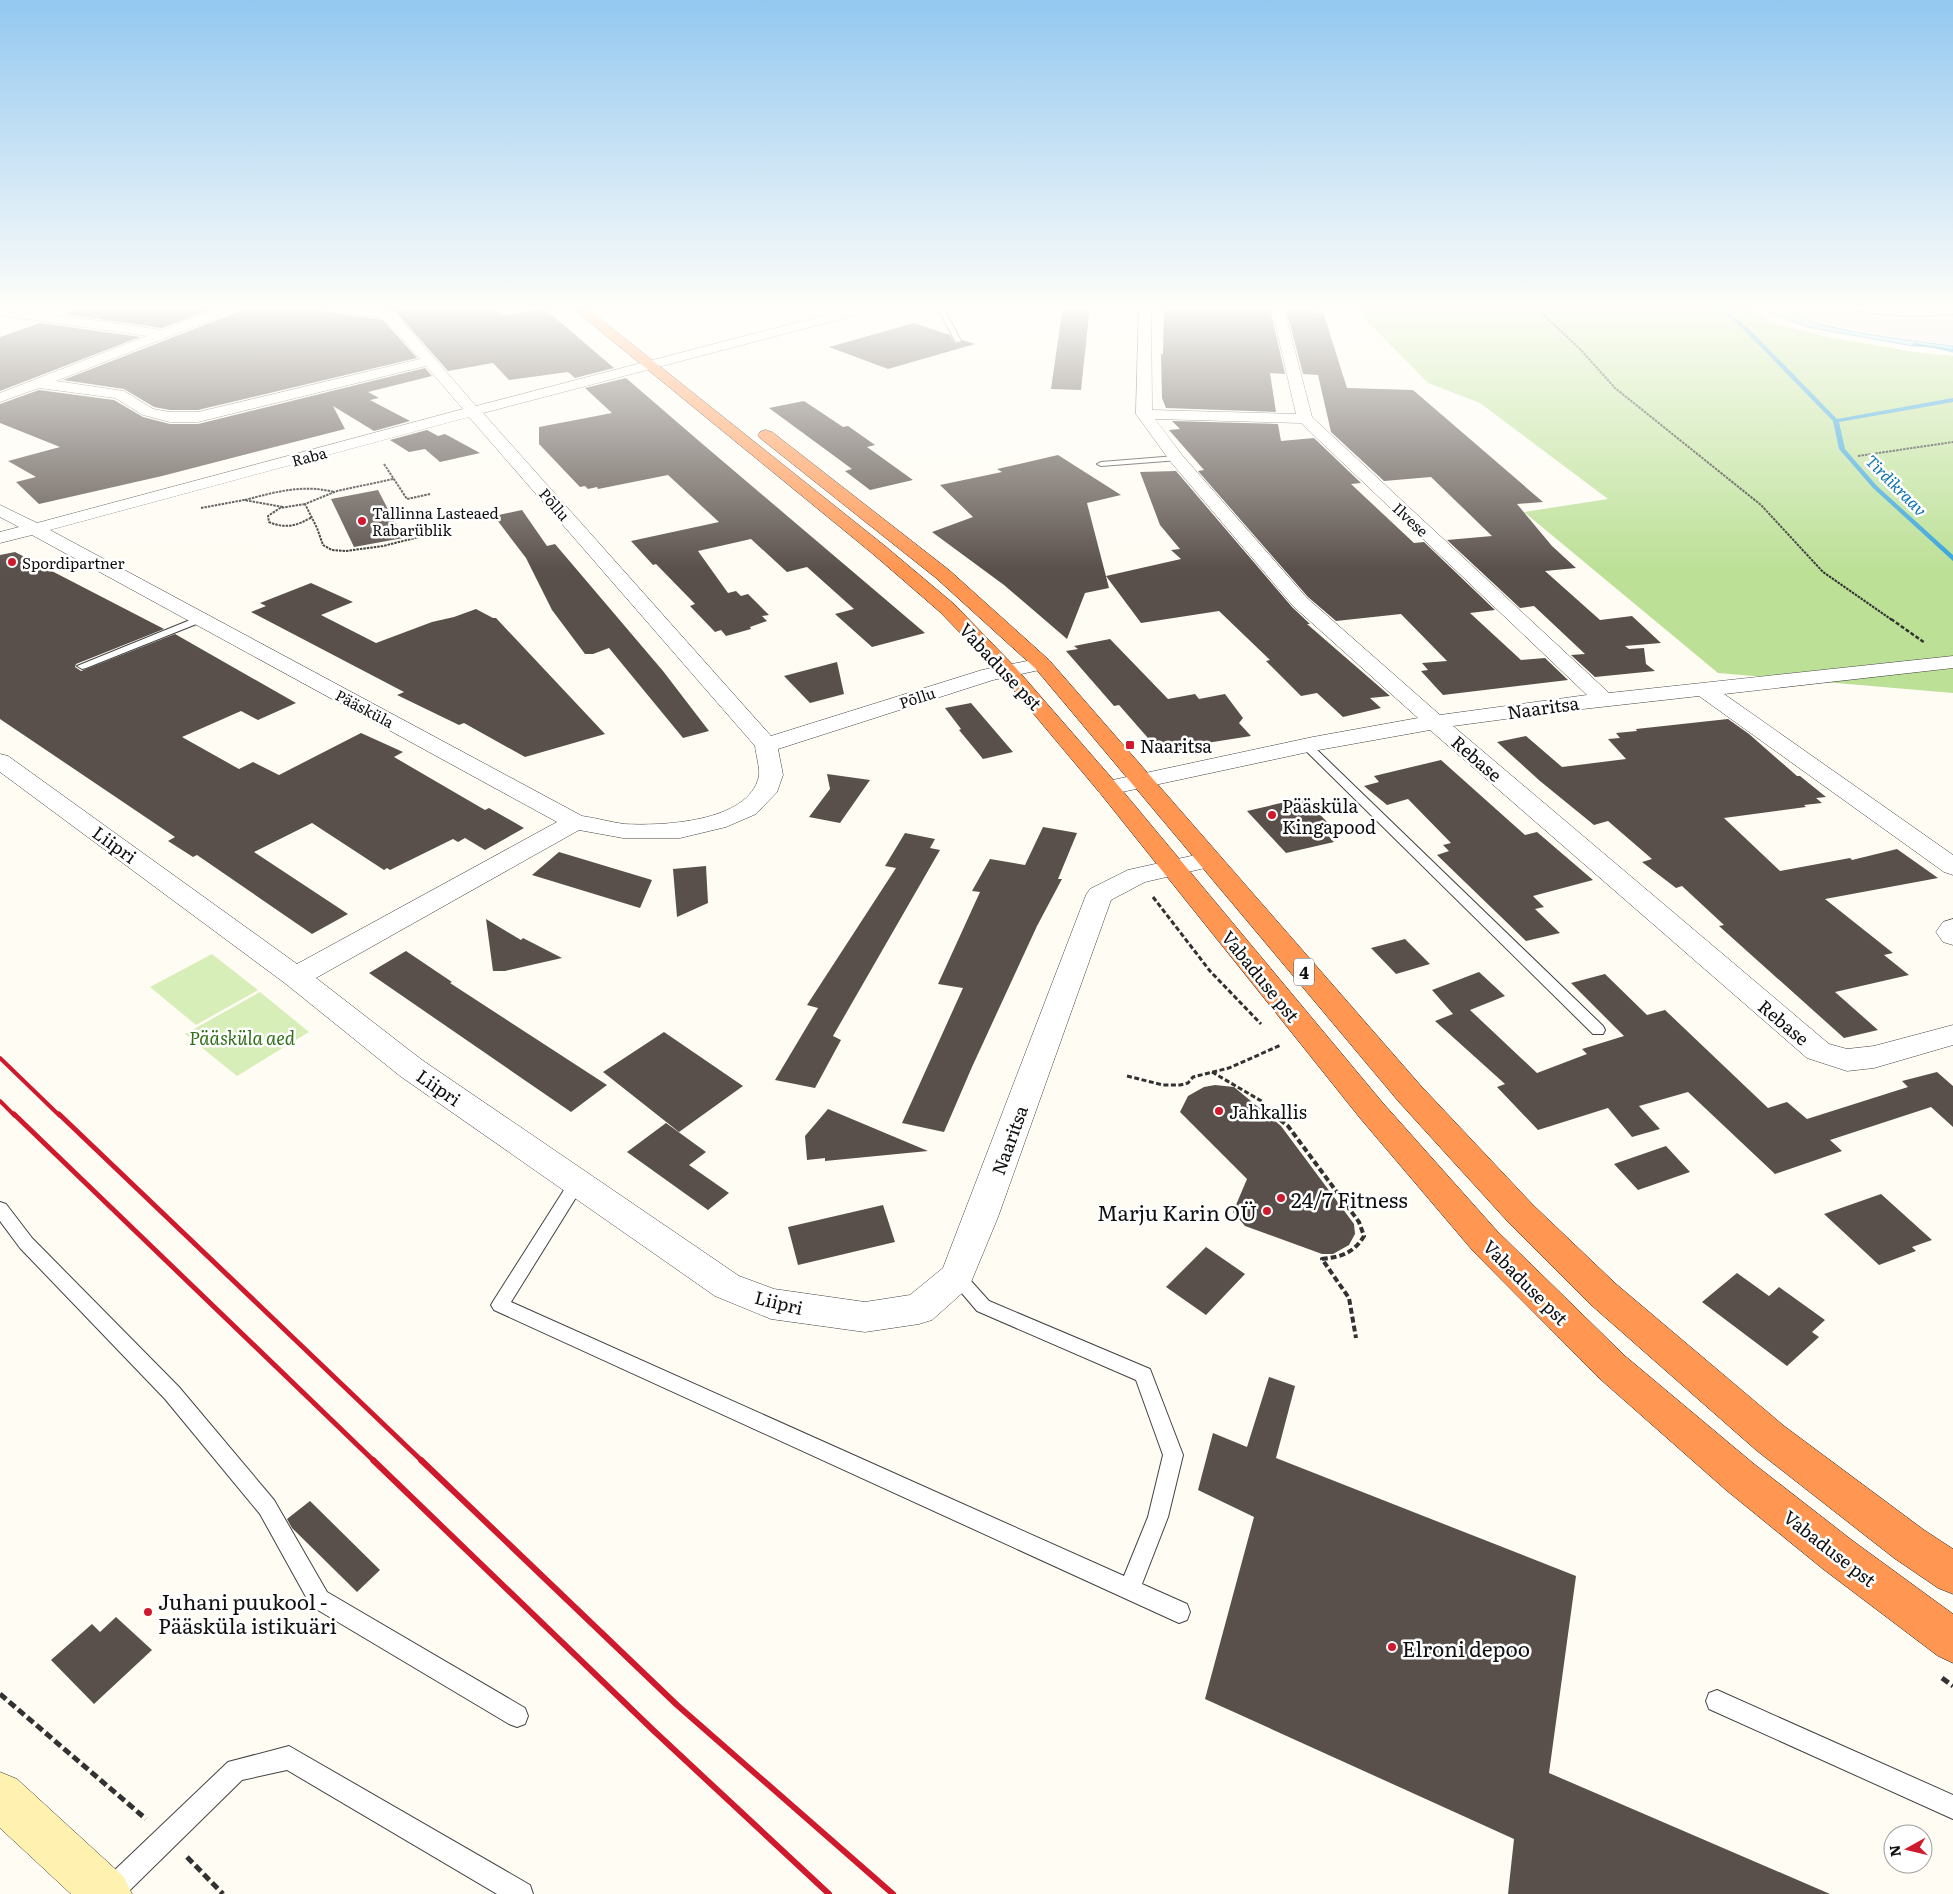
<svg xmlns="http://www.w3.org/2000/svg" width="1953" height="1894" viewBox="0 0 1953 1894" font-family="Literata,serif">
  <rect width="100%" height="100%" fill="#fffcf4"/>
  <path fill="#ede5ef" d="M1781 305H1953V344L1917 341 1832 325 1806 318Z"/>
  <path fill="#d8eeb9" d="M212 954 258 990 196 1025 150 987Z
    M260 992 309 1032 237 1076 185 1034Z"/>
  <path fill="#bce096" d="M1355 305H1637L1662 308 1683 305H1743L1771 323 1828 337 1914 352 1953 356V693L1718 673 1524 512 1608 499 1480 403 1428 383 1364 318Z"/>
  <path fill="#b3e5fc" stroke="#33a2da" d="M1763 305C1782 303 1803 320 1823 325 1865 335 1910 341 1953 346V352L1928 346H1913L1807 327 1772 314Z"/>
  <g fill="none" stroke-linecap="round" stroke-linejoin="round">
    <path fill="#33a2da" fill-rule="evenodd" d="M1716 305H1721L1752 332 1837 419 1953 398V402L1839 422 1845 449 1877 486 1953 555V561L1873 488 1839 449 1833 421 1748 334Z
      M1914 343 1953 349V351L1912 345Z"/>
  </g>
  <path fill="#5a504b" d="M89 305H222L162 328 64 314Z
    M246 305H314L322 311 383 320 417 358 198 410H170L154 407 124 389 63 380 243 310Z
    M359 305H490L504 315 545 309 614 368 575 378 568 372 509 380 493 363 448 371 395 311Z
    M1063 305H1090L1081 390 1051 389Z
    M1164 305H1269L1285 374 1270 373 1276 412 1166 408 1162 398 1161 354H1163Z
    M1285 305H1313L1316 314 1323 312 1347 388 1413 390 1543 502 1517 504 1552 546 1576 568 1545 571 1600 620 1632 616 1661 643 1625 646 1629 649 1644 648 1646 664 1655 671 1595 677 1571 655 1585 654 1534 606 1520 608 1447 540 1492 536 1431 477 1384 481 1331 432 1318 375 1303 374Z
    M40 323 140 337 0 391V337Z
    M914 323 950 335 955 343H961L962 340 975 344 888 369 829 347Z
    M425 368 432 376 368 392 379 398 370 400 410 421 374 431 333 406 345 429 162 476 39 504 16 482 36 477 8 461 60 447 0 423V404L39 390 114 400 143 417 170 424H198Z
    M626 378 699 441 925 633 872 647 835 614 854 609 807 567 787 572 751 539 698 551 728 593 736 591 741 596 748 594 769 615 762 616 767 621 750 627 751 629 726 636 721 630 715 632 690 606 695 604 656 564 653 565 631 541 719 522 668 475 598 489 597 487 588 489 585 486 580 487 539 444V427L612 413 585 388Z
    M804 401 843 427 848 426 875 445 867 447 913 480 870 490 845 471 852 469 769 408Z
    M1172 421 1278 424 1281 441 1314 438 1361 483 1351 484 1414 543 1424 542 1495 610 1470 613 1521 660 1545 658 1568 680 1443 695 1421 671 1428 670 1422 663 1447 661 1401 614 1336 621 1308 597 1198 471 1204 470 1169 430 1180 429Z
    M427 430 438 436 445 434 480 453 440 462 425 449 409 452 390 440Z
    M1058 455 1121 495 1087 503 1109 588 1085 593 1067 639 1004 585 932 532 973 517 940 485 1002 472 997 469Z
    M1176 471 1292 607 1310 624H1307L1390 696 1370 698 1381 708 1343 717 1317 693 1301 696 1266 661 1270 660 1219 611 1141 623 1106 576 1181 559 1171 550 1180 549 1160 525 1140 472Z
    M378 490 403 538 354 547 331 499Z
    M522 510 547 546 555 544 663 671 709 731 683 738 609 648 593 654H585L552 610 526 558 494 516Z
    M15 552 164 629 76 664 75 667 81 671 175 634 296 703 258 720 241 711 182 737 239 769 253 762 279 775 361 733 403 752 394 757 485 810 489 808 524 828 485 850 465 838 458 842 453 839 390 870 387 868 384 870 312 823 254 852 348 914 312 934 197 855 193 857 168 841 175 837 0 719V555Z
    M311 583 353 602 321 615 376 643 432 622 454 617 476 609 493 618H496L605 734 525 757 464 723 459 725 397 695 404 692 251 612 266 606 260 603Z
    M1110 639 1168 699 1195 694 1199 699 1225 694 1243 718 1239 723 1251 736 1194 745 1196 747 1162 754 1119 705 1114 706 1066 651 1078 649 1074 646Z
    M837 662 844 694 810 703 784 676Z
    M971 703 1013 752 983 759 959 730 961 729 945 708Z
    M1728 719 1749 734 1797 776H1800L1826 797 1816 798 1822 803 1804 805 1806 807 1724 818 1780 871 1850 858 1852 860 1897 849 1938 878 1825 899 1893 953 1884 955 1909 975 1835 992 1878 1030 1844 1038 1719 926 1724 925 1682 886 1676 888 1642 862 1652 859 1608 821 1594 825 1540 781 1497 742 1526 736 1562 767 1626 759 1608 739 1620 738 1616 733 1637 731 1636 729Z
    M1441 760 1525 835 1537 832 1593 880 1533 896 1544 907 1535 909 1560 933 1526 941 1437 855 1449 851 1443 845 1451 843 1408 799 1387 805 1364 786 1379 782 1374 776Z
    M827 774 870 780 840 823 809 817 830 789Z
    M1294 800 1296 803 1306 800 1328 823 1318 825 1334 842 1286 853 1247 811Z
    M1043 827 1077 833 1058 879H1062L1037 926 972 1067 944 1132 902 1123 963 988 938 984 980 892 972 891 990 859 1025 865Z
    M905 833 935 839 930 848 940 850 833 1036 841 1040 815 1088 775 1080 818 1008 807 1005 896 868 885 866Z
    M559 852 652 880 640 908 532 875Z
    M706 866 708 903 677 917 673 869Z
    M486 919 521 940 523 938 562 958 505 971H493Z
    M1405 939 1430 964 1396 974 1371 948Z
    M406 951 452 982 450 983 607 1085 571 1112 369 973Z
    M1479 972 1505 996 1470 1010 1537 1073 1587 1054 1582 1049 1624 1036 1571 983 1605 974 1647 1015 1665 1010 1768 1108 1787 1102 1807 1119 1908 1087 1902 1081 1937 1072 1953 1086V1127L1931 1107 1830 1140 1842 1151 1775 1174 1688 1092 1639 1106 1660 1129 1632 1137 1608 1108 1538 1130 1497 1087 1505 1084 1435 1021 1453 1014 1432 990Z
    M664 1032 743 1086 679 1132 603 1072Z
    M1215 1085 1234 1087 1281 1126 1354 1224 1355 1234 1349 1245 1333 1254H1322L1245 1226 1233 1212 1247 1179 1180 1112 1188 1096 1204 1087Z
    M828 1109 928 1151 825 1161V1158L807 1160 805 1136Z
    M666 1123 706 1152 689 1165 729 1193 708 1210 627 1152Z
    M1666 1146 1690 1172 1638 1190 1614 1164Z
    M1881 1194 1932 1240 1912 1247 1916 1251 1879 1265 1824 1214Z
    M883 1205 895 1242 798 1265 788 1227Z
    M1206 1247 1245 1274 1206 1315 1166 1287Z
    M1737 1273 1769 1296 1779 1287 1825 1320 1812 1332 1819 1337 1787 1366 1702 1302Z
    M1269 1377 1295 1386 1276 1458 1576 1576 1549 1773 1830 1894H1508L1514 1839 1205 1699 1254 1517 1198 1490 1213 1433 1247 1447Z
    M310 1501 380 1570 357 1592 292 1528 287 1519Z
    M116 1617 152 1650 94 1704 51 1660 92 1624 100 1632Z"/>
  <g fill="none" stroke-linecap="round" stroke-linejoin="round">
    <defs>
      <path id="lane" d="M936 305H942L961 341 960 342 955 341Z
        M1845 305 1900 311 1953 310V314C1927 316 1866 318 1845 305Z
        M1176 456H1179V460L1101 466 1097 464 1101 462Z
        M200 616 205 619 204 621 86 668 82 669 77 666Z
        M1306 742 1310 743 1603 1026 1605 1030 1603 1034H1593L1302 747 1300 745 1302 743Z
        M577 1177 583 1179 585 1183 511 1302 1124 1576 1148 1517 1163 1455 1136 1380 977 1311 948 1277 951 1272 957 1270 963 1272 989 1301 1150 1369 1183 1455 1168 1517 1142 1584 1187 1604 1190 1612 1187 1620 1179 1623 1122 1597 494 1310 491 1305 494 1300 571 1179Z
        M0 1202 6 1204 32 1238 179 1387 274 1500 327 1592 525 1708 528 1716 525 1724 517 1727 509 1724 311 1606 260 1514 165 1399 20 1248 0 1221Z
        M1717 1690 1953 1795V1819L1709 1709 1706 1701 1709 1693Z
        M289 1746 530 1885 533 1894H497L287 1770 242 1780 126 1894H96L99 1885 228 1762Z"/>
      <path id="street" d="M227 305H244L242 308 56 381 124 391 153 409 170 412H198L420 359 384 318 322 309 316 305H347L394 312 476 406 864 305H885L883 308 483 413 771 736 982 670 1042 658 1049 660 1052 664 1049 668 993 680 778 749 783 775 777 792 756 814 726 827 680 838H623L579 830 316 978 422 1060 739 1276 774 1289 865 1302 910 1295 943 1268 1086 895 1090 889 1128 870 1209 852 1218 855 1222 860 1218 865 1145 882 1111 900 998 1217 969 1287 932 1320 919 1324 865 1332 771 1319 715 1296 400 1076 286 984 0 772V754L8 756 297 964 557 822 32 535 0 543V532L19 527 0 517V505L37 523 463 409 426 366 198 422H170L143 415 115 398 39 388 0 402V393L147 336 0 315V307L162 330ZM469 417 755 746C756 755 760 768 759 776 749 823 660 826 624 824 610 822 596 818 582 816L50 530Z
        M1139 305H1151L1152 410 1296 414 1271 305H1283L1312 417 1609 693 1953 656V668L1724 694 1953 855V875L1944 872 1699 696 1565 711 1453 726 1829 1044 1847 1049 1874 1046 1953 1025V1045L1874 1068 1847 1071 1807 1058 1430 730 1313 751 1108 795 1100 793 1096 788 1100 783 1108 781 1313 737 1418 718 1293 606 1170 461 1136 414ZM1155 419 1301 423 1587 695 1440 715 1307 598 1182 455Z
        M1953 919V945L1943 942 1936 932 1943 922Z"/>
      <path id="secondary" d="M0 1772 17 1779 124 1877 132 1894H71L0 1828Z"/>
      <path id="highway" d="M569 305H583L885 546 954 604 1015 667 1116 783 1382 1102 1497 1231 1625 1356 1754 1464 1853 1541 1953 1614V1663L1938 1656 1823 1569 1726 1490 1599 1378 1473 1251 1360 1118 1100 793 1001 675 940 612 873 554Z
        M766 430 772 432 949 570 1049 660 1421 1086 1533 1205 1616 1284 1784 1426 1924 1530 1953 1549V1594L1938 1588 1894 1558 1756 1450 1590 1304 1509 1223 1399 1102 1035 668 936 578 760 438 758 435 760 432Z"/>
    </defs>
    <use href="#lane" stroke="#434343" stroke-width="2"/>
    <use href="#street" stroke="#434343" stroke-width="1"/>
    <use href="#secondary" stroke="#323232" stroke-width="1"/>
    <use href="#highway" stroke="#212121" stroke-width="1"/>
    <path stroke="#323232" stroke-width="2" stroke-dasharray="2.5 1" stroke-linecap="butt" d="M1533 305 1580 349 1615 388 1761 505 1823 572 1892 620
      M1858 456 1953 442
      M384 464 407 499 430 494
      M393 479 337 491 305 504 317 528 323 545 332 550 346 551 383 546 447 530
      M245 500C275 492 303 484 334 492
      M305 504 280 508 268 516 269 522C285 529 297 526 312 517
      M201 508 244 500 283 507"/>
    <path stroke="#323232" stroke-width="2.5" stroke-dasharray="4 2" stroke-linecap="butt" d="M1891 619 1925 643"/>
    <path stroke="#323232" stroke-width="3" stroke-dasharray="5 2.5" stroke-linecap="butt" d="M1153 897 1210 971 1261 1024
      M1212 1072 1263 1102 1265 1108 1275 1116
      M1127 1076 1163 1085H1180L1188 1083 1193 1077 1229 1068 1281 1045"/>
    <path stroke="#323232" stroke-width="4" stroke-dasharray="6 3" stroke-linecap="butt" d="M1273 1114 1288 1126 1359 1222 1364 1236C1354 1253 1341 1257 1322 1259L1349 1298 1356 1338"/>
    <path stroke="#323232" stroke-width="5" stroke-dasharray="8 4" stroke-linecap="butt" d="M1942 1678 1953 1686
      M0 1694 146 1819
      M187 1857 223 1894"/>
    <use href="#lane" fill="#fff" fill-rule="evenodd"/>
    <use href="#street" fill="#fff" fill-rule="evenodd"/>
    <use href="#secondary" fill="#fff1af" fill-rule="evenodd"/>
    <use href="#highway" fill="#ff9652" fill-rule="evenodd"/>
    <path stroke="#cf1a2e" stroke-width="4" d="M0 1058 60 1116
      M0 1101 15 1116"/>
    <path stroke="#cf1a2e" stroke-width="5" d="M14 1114 374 1461
      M59 1114 422 1461"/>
    <path stroke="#cf1a2e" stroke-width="6" d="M373 1460 653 1730 829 1894
      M421 1460 677 1705 893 1894"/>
  </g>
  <linearGradient id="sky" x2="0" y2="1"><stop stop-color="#93c8f0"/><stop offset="0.54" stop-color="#fffefa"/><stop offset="1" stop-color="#fffefa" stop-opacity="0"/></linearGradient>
  <rect width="1953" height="570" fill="url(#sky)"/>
  <g fill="#cf1a2e" stroke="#fff" stroke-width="2">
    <circle cx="362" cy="521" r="5"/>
    <circle cx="12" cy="562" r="5"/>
    <rect x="1125" y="740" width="10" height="10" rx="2.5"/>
    <circle cx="1272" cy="815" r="5"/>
    <circle cx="1219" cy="1111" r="5"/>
    <circle cx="1281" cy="1198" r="5"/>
    <circle cx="1267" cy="1211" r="5"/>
    <circle cx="148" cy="1612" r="5"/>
    <circle cx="1392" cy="1647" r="5"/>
  </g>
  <g text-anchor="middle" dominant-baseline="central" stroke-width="5" stroke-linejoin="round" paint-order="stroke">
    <g font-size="15" fill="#101010" stroke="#fff">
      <text transform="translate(309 456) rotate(-15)">Raba</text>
      <text transform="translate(555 504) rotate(49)">Põllu</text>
      <text transform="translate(1411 519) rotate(43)">Ilvese</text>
      <text transform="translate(917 697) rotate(-18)">Põllu</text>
      <text transform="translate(365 708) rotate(28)">Pääsküla</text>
    </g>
    <g font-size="15" fill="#101010" stroke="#fff" text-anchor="start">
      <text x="372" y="512">Tallinna Lasteaed<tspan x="372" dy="17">Rabarüblik</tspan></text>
      <text x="22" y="562">Spordipartner</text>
    </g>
    <g font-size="16" font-style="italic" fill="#0c73af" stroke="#fff">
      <text transform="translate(1897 485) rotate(45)">Tirdikraav</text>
    </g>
    <rect fill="#fff" stroke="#585858" stroke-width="1" x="1294" y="958.5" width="20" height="27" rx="4"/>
    <g font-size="16" font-weight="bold" fill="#101010">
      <text x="1304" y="972">4</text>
    </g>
    <g font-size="18" fill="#101010" stroke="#fff">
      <text transform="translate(1001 666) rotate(47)">Vabaduse pst</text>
      <text transform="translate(1543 707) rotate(-8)">Naaritsa</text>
      <text transform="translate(1477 758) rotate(41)">Rebase</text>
      <text transform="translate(115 844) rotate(36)">Liipri</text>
      <text transform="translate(1261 976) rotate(51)">Vabaduse pst</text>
      <text transform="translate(1784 1022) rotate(40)">Rebase</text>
      <text transform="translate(439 1087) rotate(35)">Liipri</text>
      <text transform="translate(1009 1140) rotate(-70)">Naaritsa</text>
      <text transform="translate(1526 1282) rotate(45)">Vabaduse pst</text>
      <text transform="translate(779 1302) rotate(14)">Liipri</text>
      <text transform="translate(1830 1548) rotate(38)">Vabaduse pst</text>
    </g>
    <g font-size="18" fill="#101010" stroke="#fff" text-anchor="start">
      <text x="1140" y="745">Naaritsa</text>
      <text x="1282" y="805">Pääsküla<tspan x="1282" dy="21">Kingapood</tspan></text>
      <text x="1229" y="1111">Jahkallis</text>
    </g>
    <g font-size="18" font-style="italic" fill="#317019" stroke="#fff">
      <text x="242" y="1037">Pääsküla aed</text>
    </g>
    <g font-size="21" fill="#101010" stroke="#fff" text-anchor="start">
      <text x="1291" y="1198">24/7 Fitness</text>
      <text x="1257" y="1211" text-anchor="end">Marju Karin OÜ</text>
      <text x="158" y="1600">Juhani puukool -<tspan x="158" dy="24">Pääsküla istikuäri</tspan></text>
      <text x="1402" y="1647">Elroni depoo</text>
    </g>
  </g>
  <g transform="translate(1908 1849) rotate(262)"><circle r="24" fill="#ffffff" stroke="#9f9f9f"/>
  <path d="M0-4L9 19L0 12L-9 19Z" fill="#cf1a2e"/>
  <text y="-8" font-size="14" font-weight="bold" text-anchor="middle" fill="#101010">N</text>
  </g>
</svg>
